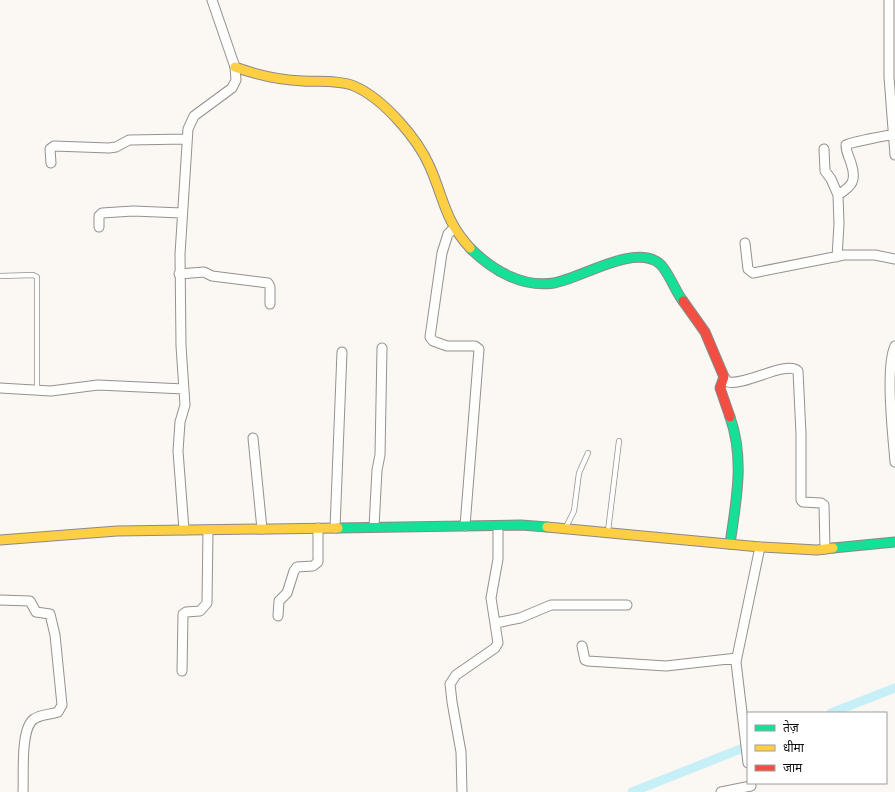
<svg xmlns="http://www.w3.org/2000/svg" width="895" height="792" viewBox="0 0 895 792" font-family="'Crimson Pro','Noto Sans Devanagari',serif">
  <rect width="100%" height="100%" fill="#fbf7f2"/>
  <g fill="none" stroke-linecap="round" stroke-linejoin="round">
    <path stroke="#c6eff7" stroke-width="9" d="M831 713 895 688
      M632 792 748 746"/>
    <defs>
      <path id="lane" d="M0 276 33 275 37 277V390
        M566 527 574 511 579 473 588 453
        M608 531 619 441"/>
      <path id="street" d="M889 0V77L895 155
        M824 149 825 171 831 179 838 195
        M51 163 50 149 54 146 109 148 116 147 129 140 187 139
        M99 227V216L102 213 133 211 182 213
        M454 228 448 234 442 253 430 337 433 341 447 346H475L479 349 465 526
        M745 243 748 269 753 273 844 255H875L895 259
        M837 257 839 224 838 195C852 186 857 181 851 163 849 156 846 153 846 145 848 143 887 135 893 135
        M179 274 204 272 212 276 268 283 270 287V304
        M895 346C885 367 893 437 895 462
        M724 377 728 382C746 386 786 360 798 371L801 434V500L803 502 821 503 824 505 825 549
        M0 388 51 391 98 385 184 389
        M253 438 262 529
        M374 527 377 470 380 455 382 348
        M335 528 342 352
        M184 530 178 451 180 422 185 405 181 346 180 254 188 129 194 116 232 88 236 80 235 67 212 0
        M0 600 30 601 36 612 50 614 55 635 62 705 58 712C50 715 41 714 34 719 20 728 24 776 23 792
        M278 616 279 601 287 593 294 571 297 567 313 566 318 562V528
        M496 623 520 618 551 605H627
        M582 646 585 660 588 661 666 666 737 658
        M182 671 183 614 186 612 200 611 207 603 208 530
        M748 763 736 662 760 547
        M462 792 461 752 452 702 450 684 456 675 495 648 498 643 491 598 498 559V526
        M721 792 751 786"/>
      <path id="fast" d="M470 248C492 270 522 288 554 283 582 278 633 244 659 263 668 270 675 291 683 301
        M730 417C745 460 736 501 730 544
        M338 528 521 525 547 527
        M833 548 895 542"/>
      <path id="slow" d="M235 67C257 75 280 80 303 81 320 82 339 80 354 86 383 98 418 139 430 167 444 199 445 221 470 248
        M547 527 760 547 817 550 833 548
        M0 540 117 531 338 528"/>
      <path id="jam" d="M683 301 705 332 724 377 720 388 730 417"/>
    </defs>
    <use href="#lane" stroke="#949290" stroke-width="6"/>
    <use href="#street" stroke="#949290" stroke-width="11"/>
    <use href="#fast" stroke="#8b8987" stroke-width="11"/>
    <use href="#slow" stroke="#8b8987" stroke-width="11"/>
    <use href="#jam" stroke="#8b8987" stroke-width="11"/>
    <use href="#lane" stroke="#fefefd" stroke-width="4.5"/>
    <use href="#street" stroke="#fefefd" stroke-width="9"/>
    <use href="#fast" stroke="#16e098" stroke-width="9"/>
    <use href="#slow" stroke="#ffcf43" stroke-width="9"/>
    <use href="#jam" stroke="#f24e42" stroke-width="9"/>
  </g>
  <rect x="747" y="712" width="140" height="72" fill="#ffffff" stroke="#9e9e9e"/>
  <rect x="755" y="725" width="20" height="6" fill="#16e098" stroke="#9e9e9e"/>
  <text x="783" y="732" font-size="12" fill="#0d0d0d">तेज़</text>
  <rect x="755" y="745" width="20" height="6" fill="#ffcf43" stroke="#9e9e9e"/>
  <text x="783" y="752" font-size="12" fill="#0d0d0d">धीमा</text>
  <rect x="755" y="765" width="20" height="6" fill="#f24e42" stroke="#9e9e9e"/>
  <text x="783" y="772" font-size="12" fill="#0d0d0d">जाम</text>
</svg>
